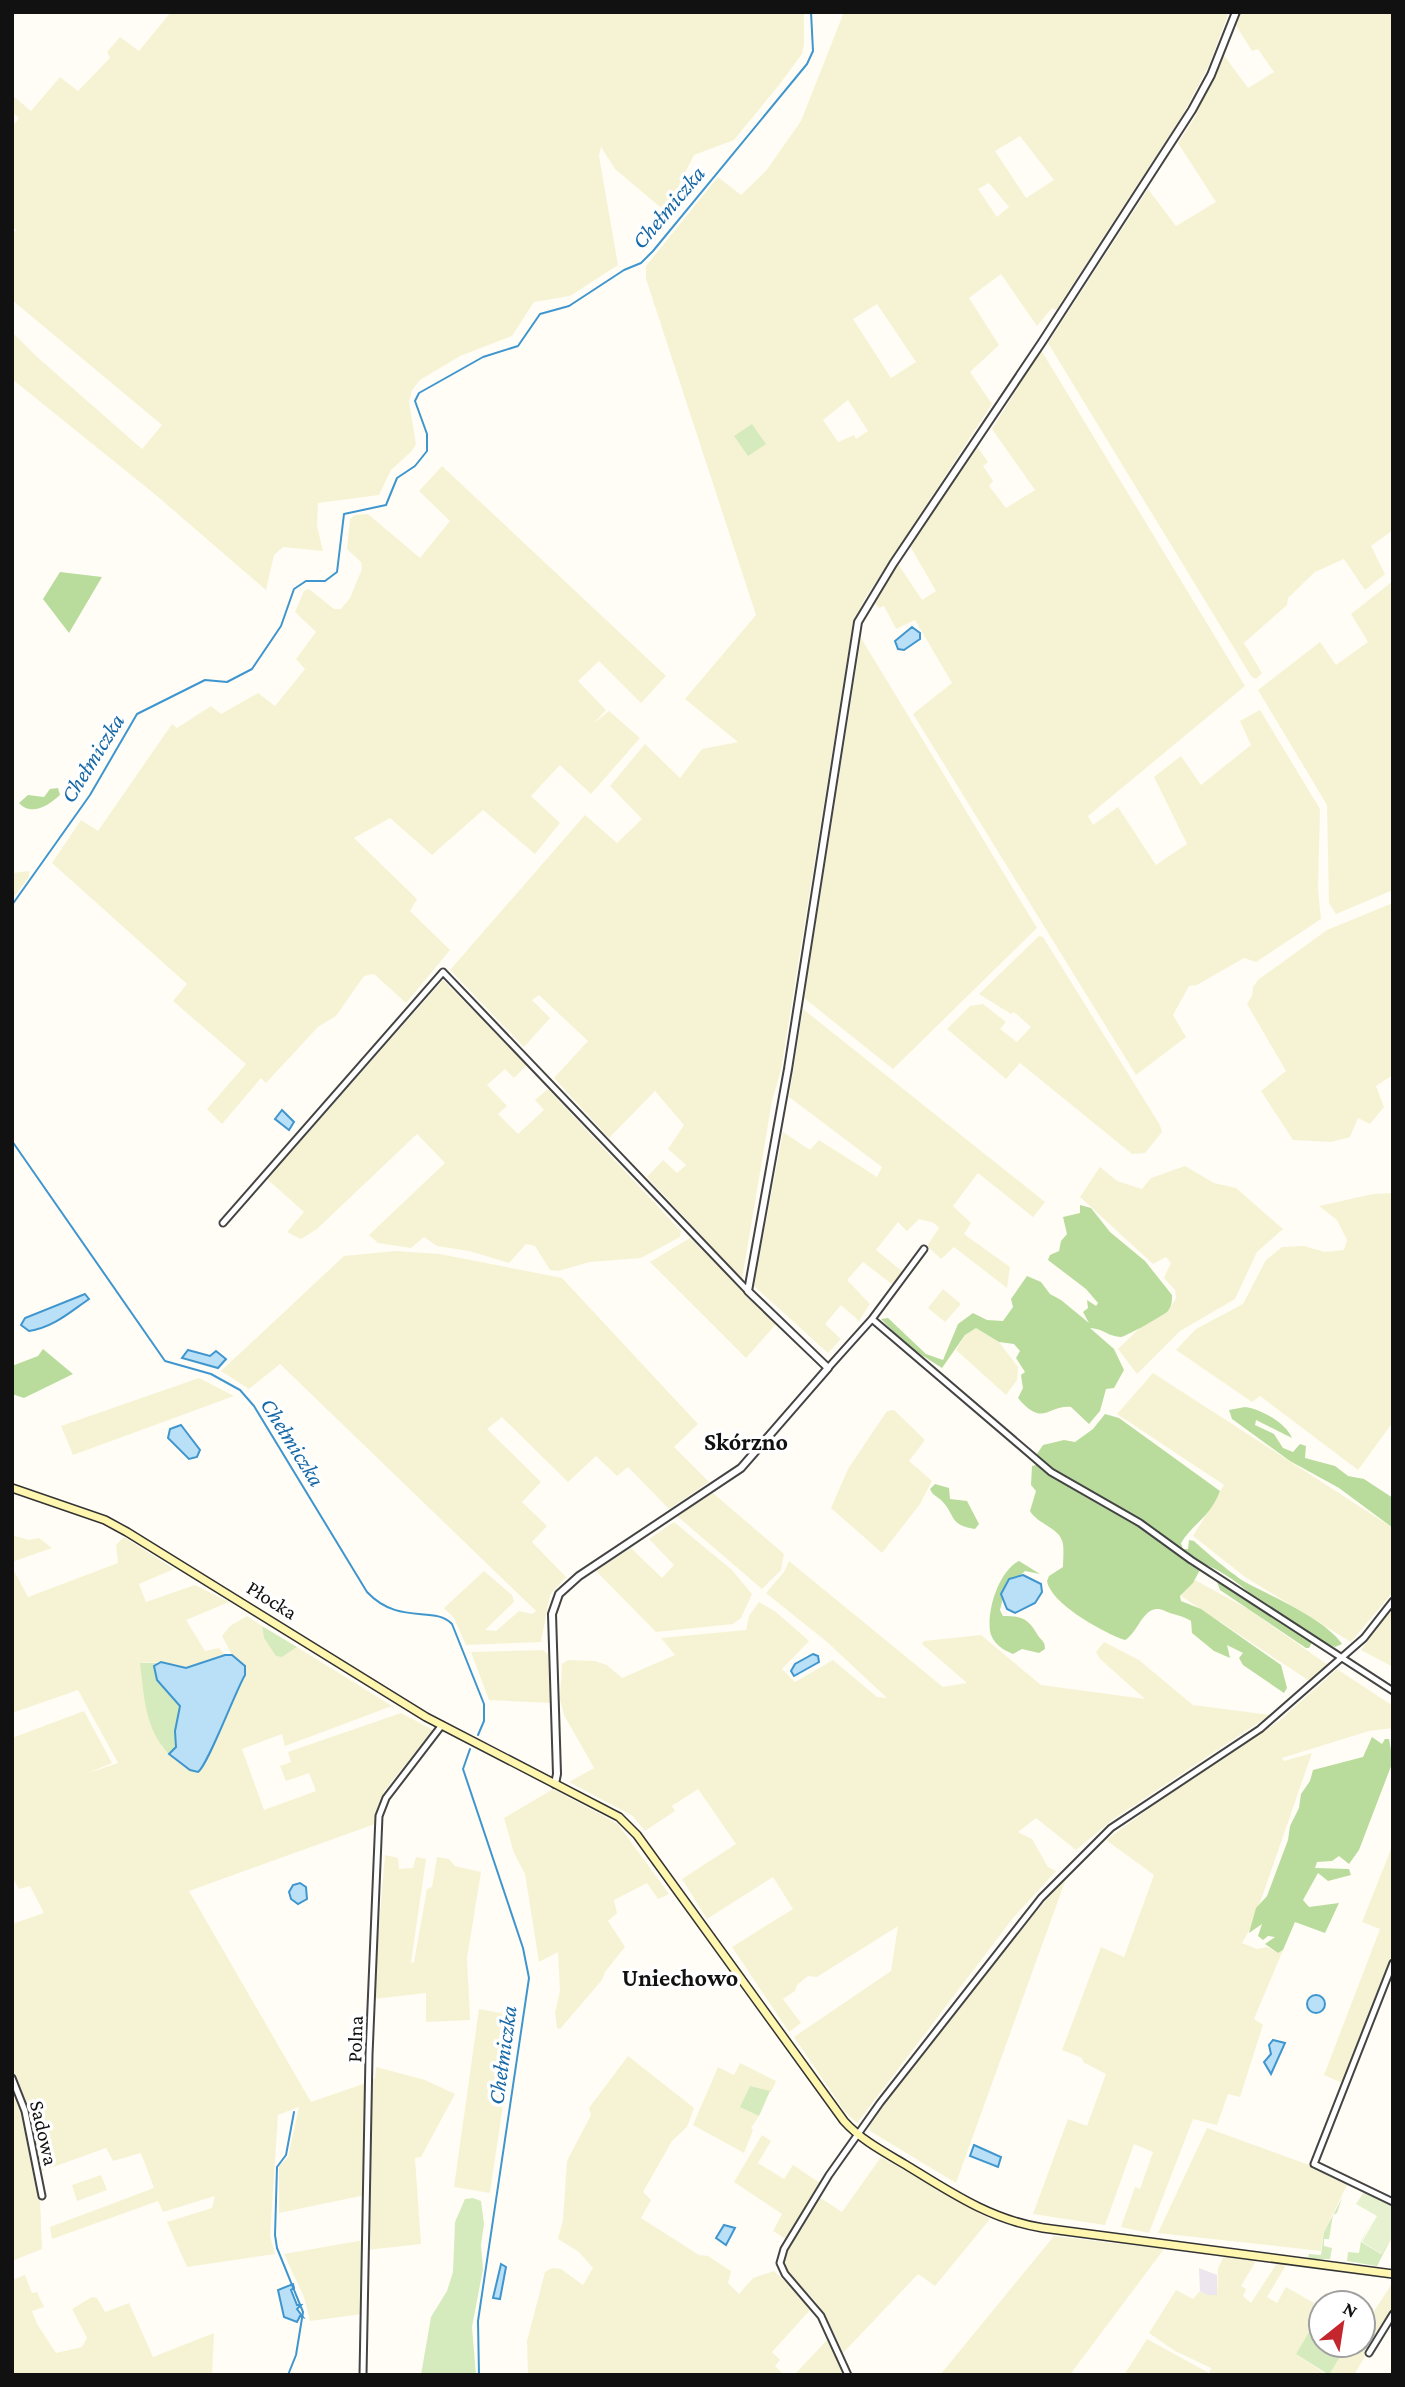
<svg xmlns="http://www.w3.org/2000/svg" width="1405" height="2387" viewBox="0 0 1405 2387" font-family="'Crimson Pro',serif">
  <rect width="100%" height="100%" fill="#fffdf5"/>
  <path fill="#eee6ef" d="M1199 2268 1217 2275V2295H1207L1200 2291Z"/>
  <path fill="#f6f3d4" fill-rule="evenodd" d="M171 12H801L804 15V44L802 54 779 85 734 140 694 155 679 185 688 197 672 217 615 169 601 147 599 156 618 265 570 296 534 302 512 336 460 356 420 380 412 390 409 402 416 444 412 451 391 470 379 495 318 503 317 526 323 551 283 547 274 555 266 590 157 496 12 379V332L36 356 142 449 162 425 12 300V235L16 230 12 227V127L19 118 12 112V95L31 111 60 77 78 91 110 58 107 52 120 37 139 51Z
    M844 12H1229L1209 65 1182 116 1056 310 1052 308 1037 326 1001 274 969 298 999 345 970 372 992 404 864 600 853 623 781 1070 772 1101 742 1279 647 1177 663 1160 677 1173 686 1165 668 1149 684 1125 655 1091 609 1138 554 1078 588 1041 539 995 532 1000 550 1018 524 1047 450 970 585 815 617 843 642 819 610 786 645 744 680 778 702 749 738 742 685 699 756 615 646 279V266L718 177 741 195 766 171 801 121ZM1020 136 1054 180 1026 198 995 151ZM989 183 1009 207 997 217 978 189ZM877 304 916 362 891 378 853 319ZM848 400 868 431 856 439 854 435 838 442 823 420Z
    M1239 12H1393V530L1371 546 1385 574 1365 590 1344 559 1315 572 1288 598 1287 605 1244 643 1262 673 1256 679 1251 676 1048 343 1148 189 1176 226 1216 202 1178 143 1195 117 1223 54 1248 88 1274 72 1258 49 1252 51 1235 24Z
    M1041 350 1245 686 1088 816 1093 825 1118 807 1156 865 1187 844 1154 777 1181 756 1201 785 1251 745 1240 721 1260 710 1320 809 1318 889 1321 919 1256 962 1244 958 1197 985 1189 986 1173 1015 1186 1037 1136 1075 913 714 952 683 915 620 896 629 884 606 879 608 874 602 898 564 922 600 936 591 910 546 976 445 988 462 983 466 993 481 989 486 1006 508 1035 490 992 429Z
    M442 466 666 676 641 703 599 661 578 681 606 710 594 723 609 711 640 738 591 794 560 765 531 796 560 823 535 854 483 810 432 855 390 818 354 838 417 899 410 911 450 950 406 1003 374 974 364 976 336 1016 318 1027 266 1083 261 1078 222 1124 207 1109 246 1064 173 1001 187 984 52 863 81 820 98 831 172 724 177 728 211 706 221 714 258 693 275 706 305 669 296 659 316 632 295 612 304 591 309 589 334 609H341L350 598 362 569 361 562 347 549 350 519 355 515 368 514 420 558 450 521 419 491Z
    M1393 581V890L1336 914 1329 903 1327 805 1258 690 1320 642 1336 665 1368 642 1351 614Z
    M861 638 1037 928 893 1069 804 998Z
    M29 871V877L12 899V873Z
    M1393 903V1075L1376 1086 1384 1107 1370 1124 1358 1118 1350 1137 1331 1142 1293 1140 1261 1091 1286 1071 1247 1004 1252 996 1253 987 1258 980 1327 930Z
    M1039 936 1043 937 1160 1125 1162 1132 1145 1153 1132 1154 1020 1063 1006 1079 947 1029 970 1006 983 1004 1006 1022 1000 1029 1017 1042 1031 1027 1014 1012 1011 1014 979 994Z
    M443 980 527 1065 514 1078 505 1069 487 1085 507 1106 498 1114 518 1134 544 1110 535 1100 548 1089 681 1231 680 1237 641 1258 590 1262 558 1271 550 1270 535 1246 526 1244 509 1263 469 1251 437 1246 424 1237 411 1248 378 1243 369 1235 445 1163 417 1134 317 1229 301 1239 287 1232 304 1212 267 1179Z
    M803 1009 1045 1202 1033 1217 978 1173 953 1206 971 1223 964 1234 1010 1267 1007 1288 954 1247 941 1259 927 1246 939 1228 934 1223 919 1219 907 1231 898 1222 876 1250 903 1272 893 1285 863 1262 847 1280 870 1304 859 1321 841 1305 825 1324 841 1339 828 1353 754 1286 783 1132 810 1150 819 1140 877 1177 882 1167 789 1097Z
    M1185 1166 1214 1183 1236 1188 1283 1229 1257 1252 1235 1299 1180 1331 1137 1374 1118 1349 1148 1320 1169 1310 1176 1298 1175 1290 1164 1278 1171 1263 1166 1257 1153 1264 1080 1197 1100 1167 1117 1181 1142 1189 1151 1178Z
    M1393 1193V1422L1358 1470 1260 1396 1252 1402 1176 1350 1196 1329 1243 1304 1266 1260 1282 1247 1304 1246 1325 1252 1344 1250 1347 1240 1337 1220 1319 1206 1373 1194Z
    M690 1238 777 1323 746 1358 650 1262Z
    M395 1251 440 1254 562 1278 698 1424 674 1447 709 1482 669 1509 628 1467 617 1476 596 1456 568 1482 502 1417 487 1429 541 1482 522 1502 547 1526 532 1542 566 1577 550 1595 541 1642 466 1645 454 1618 444 1608 484 1571 512 1595 514 1602 485 1630 496 1631 519 1611 532 1614 536 1611 280 1364 249 1389 221 1371 344 1256Z
    M943 1289 961 1304 945 1322 928 1308Z
    M976 1328 999 1342 1018 1367 1017 1380 1006 1395 956 1350 965 1335Z
    M1153 1373 1393 1528V1592L1351 1642 1245 1577 1193 1536 1224 1485 1117 1414Z
    M199 1378 234 1396 73 1455 61 1426Z
    M894 1410 925 1440 909 1461 932 1481 920 1504 882 1553 831 1508 848 1469 887 1411Z
    M713 1493 784 1554 781 1570 762 1589 677 1516Z
    M674 1522 732 1570 752 1594 741 1618 733 1624 656 1632 596 1571 631 1548 662 1578 674 1565 649 1539Z
    M12 1535 29 1540 39 1538 52 1548 12 1562Z
    M124 1537 174 1569 139 1584 146 1602 195 1585 229 1602 186 1620 205 1651 219 1648 225 1655 186 1668 161 1662 140 1663 162 1747 190 1770 206 1764 211 1745 245 1675V1666L232 1655 222 1636 230 1626 247 1616 262 1626 264 1638 282 1657 297 1647 392 1706 285 1746 282 1734 242 1749 264 1810 316 1791 309 1773 286 1781 280 1766 291 1762 288 1752 401 1713 433 1730 385 1790 377 1808 375 1824 189 1891 311 2102 366 2083 375 2078 376 2067 425 2080 455 2094 421 2157 415 2158 421 2244 367 2250 370 2194 279 2213V2166L288 2157 299 2107 278 2115 270 2236 275 2254 187 2267 167 2222 212 2208 215 2196 163 2212 158 2201 52 2239 50 2227 154 2188 141 2153 113 2161 106 2148 39 2172 26 2106 12 2075V1924L44 1913 30 1886 19 1889 12 1876V1738L84 1711 112 1763 88 1773 118 1763 78 1690 12 1713V1567L28 1597 118 1563 116 1545Z
    M789 1561 943 1687 967 1683 922 1644 924 1641 981 1635 1041 1685 1145 1699 1100 1659 1096 1652 1104 1642 1139 1660 1193 1705 1270 1715 1112 1820 1076 1850 1036 1818 1018 1832 1032 1839 1048 1867 1056 1871 1013 1918 857 2123 845 2112 794 2037 891 1971 898 1926 817 1977 808 1976 797 1985 795 1991 783 1999 801 2023 789 2032 732 1947 793 1909 773 1877 707 1919 682 1879 736 1844 698 1789 672 1806 675 1811 645 1831 633 1816 569 1782 594 1768 564 1715 560 1699 562 1664 568 1660 595 1661 607 1665 622 1678 675 1655 661 1638 746 1630 749 1616 759 1602 776 1612 809 1641 782 1669 795 1682 833 1660 877 1697 887 1698 827 1642 766 1593 784 1572Z
    M1195 1580 1248 1609 1328 1665 1311 1682 1181 1596Z
    M1393 1607V1667L1361 1650Z
    M543 1650 548 1654 552 1703 489 1700 471 1652Z
    M1337 1669 1393 1706V1728L1369 1731 1282 1758 1284 1761 1312 1753 1252 1926 1242 1943 1257 1949 1267 1947 1278 1953 1283 1950 1254 2019 1263 2025 1240 2097 1228 2094 1217 2125 1193 2119 1149 2233 1121 2227 1135 2187 1140 2189 1153 2152 1134 2144 1105 2225 1033 2214 1068 2119 1087 2126 1106 2074 1083 2062 1082 2058 1062 2050 1101 1947 1124 1957 1154 1875 1106 1840 1177 1788 1279 1721Z
    M553 1789 618 1824 669 1894 658 1899 647 1883 614 1900 617 1913 608 1921 625 1947 605 1972 602 1980 560 2029 557 2028 555 2013 560 1991 558 1952 539 1962 525 1874 514 1853 504 1818Z
    M1393 1844V1954L1342 2083 1324 2075 1380 1929 1362 1922Z
    M385 1855 398 1858 399 1869 413 1868 416 1857 426 1859 411 1963 414 1962 427 1889 432 1887 437 1857 449 1859 455 1866 481 1872 467 1958 470 2020 426 2022V1993L373 1999Z
    M1067 1876 956 2183 870 2131 869 2124 973 1985Z
    M479 2009 516 2016 490 2193 454 2187Z
    M628 2056 694 2108 687 2127 672 2141 643 2192 651 2200 641 2218 699 2255 708 2256 731 2271 728 2283 739 2294 753 2278 774 2271 793 2289 810 2310 772 2352 780 2360 775 2366 784 2375H528L527 2341 545 2272 552 2268 561 2269 583 2285 593 2268 579 2252 558 2239 563 2220 567 2161 591 2115 589 2108Z
    M740 2063 776 2081 771 2092 750 2086 741 2107 759 2116 751 2128 753 2130 744 2153 693 2125 718 2067 734 2075Z
    M12 2086 22 2107 40 2199 42 2249 12 2261Z
    M1207 2128 1309 2165 1348 2183 1324 2232 1321 2251 1158 2233Z
    M762 2135 771 2141 758 2163 784 2179 793 2165 820 2183 786 2239 773 2231 782 2214 734 2182Z
    M881 2157 990 2219 935 2286 918 2274 843 2353 829 2322 816 2302 784 2268 783 2259 819 2197 842 2212Z
    M101 2175 107 2190 77 2201 72 2185Z
    M1054 2236 1164 2249 1072 2372 1074 2375H940Z
    M364 2240 362 2314 310 2321 304 2297 284 2254Z
    M1224 2256 1256 2261 1241 2286 1246 2289 1243 2296 1251 2303 1277 2263 1286 2265 1267 2297 1277 2303 1286 2287 1321 2307V2313L1296 2354 1327 2375H1124L1147 2339 1209 2373 1211 2368 1175 2351 1149 2333 1176 2290 1193 2299 1200 2291 1207 2295H1217L1218 2268Z
    M25 2275 32 2293 37 2292 44 2307 32 2311 37 2324 56 2353 82 2347 87 2338 72 2309 92 2297 97 2298 105 2312 129 2303 153 2357 214 2333 212 2375H12V2280Z
    M1393 2282V2309L1354 2375H1329L1347 2345H1363V2328Z
    M829 2338 845 2375H794Z"/>
  <path fill="#d5ebbd" d="M752 424 766 444 748 456 734 436Z
    M262 1626 297 1647 282 1657 276 1656 264 1638Z
    M140 1663H157L155 1666 241 1681 211 1745 169 1754C145 1730 144 1696 140 1663Z
    M750 2086 770 2091 759 2116 740 2107Z
    M473 2198 481 2201 484 2224 481 2245 483 2269 472 2327 476 2375H421L431 2317 447 2291 453 2272 455 2222 465 2199Z
    M1342 2198 1337 2213 1333 2215 1329 2239H1324V2246L1332 2248 1330 2259H1308L1309 2254 1321 2255 1324 2232Z
    M1371 2223 1361 2242 1381 2254 1393 2235 1377 2266 1347 2261 1348 2252 1359 2253 1361 2241Z
    M1315 2322 1321 2325V2345H1347L1329 2375 1296 2354Z"/>
  <path fill="#b9dc9c" d="M60 572 102 577 69 633 43 599Z
    M58 788 60 795C49 805 32 817 19 803L28 795 44 797 50 789Z
    M1080 1205 1091 1208 1110 1232 1145 1261 1172 1295C1172 1301 1172 1306 1168 1311 1166 1314 1125 1337 1121 1337 1109 1337 1102 1328 1090 1328L1114 1349 1124 1370 1114 1388 1106 1389 1100 1411 1089 1424 1071 1407C1048 1405 1043 1428 1018 1398L1023 1388 1021 1375 1025 1372 1016 1358 1020 1351 1014 1344 999 1342 976 1328 965 1335 942 1368 906 1345 881 1319 888 1318 926 1354 943 1360 958 1324 973 1313 987 1320 1003 1321 1013 1307 1011 1299 1027 1276 1041 1282 1050 1294 1061 1300 1089 1323 1083 1312 1088 1308 1087 1300 1096 1306 1098 1303 1086 1289 1048 1260 1050 1255 1059 1251 1061 1241 1067 1234 1063 1217 1080 1213Z
    M43 1349 73 1374 24 1398 12 1394V1366L38 1356Z
    M1245 1407C1261 1409 1286 1423 1292 1438L1256 1420 1255 1425 1274 1434 1283 1448 1293 1452 1300 1444 1306 1446 1305 1458 1335 1466 1348 1476 1364 1479 1393 1498V1528L1339 1488 1290 1461 1232 1419 1229 1410Z
    M1105 1414 1119 1418 1220 1491C1209 1519 1194 1522 1181 1543L1183 1549H1188L1189 1540 1194 1541C1202 1549 1236 1577 1245 1582 1273 1597 1325 1619 1342 1644L1335 1647 1314 1638 1309 1648H1306L1220 1590 1217 1582 1246 1598 1252 1595C1240 1584 1218 1568 1203 1564L1193 1583 1180 1596 1181 1601 1201 1609 1281 1665 1287 1688 1284 1693 1243 1665 1239 1658 1243 1653 1227 1645 1230 1658 1214 1651 1192 1633 1191 1621C1182 1615 1173 1615 1165 1611 1144 1601 1140 1631 1125 1640 1104 1633 1051 1604 1047 1581L1049 1576 1063 1567C1063 1560 1064 1551 1063 1544 1060 1527 1038 1525 1030 1511L1036 1491 1031 1485 1032 1466 1036 1465 1037 1454 1043 1445 1064 1440 1075 1442 1093 1429Z
    M935 1484 949 1488 950 1499 967 1501 979 1524 975 1529C949 1525 956 1516 942 1501 937 1496 933 1496 930 1489Z
    M1019 1561 1040 1574 1025 1571 1005 1590 1000 1610 1003 1616C1021 1616 1028 1618 1037 1634 1041 1641 1045 1640 1045 1649L1039 1653 1022 1649 1013 1654C1003 1650 992 1643 990 1631 987 1609 999 1571 1019 1561Z
    M1372 1737 1382 1744 1385 1739H1389L1393 1761 1359 1850 1349 1864 1339 1856 1332 1861 1317 1862 1315 1868 1349 1869 1351 1875 1328 1881 1318 1873 1303 1900 1309 1907 1339 1903 1325 1933 1295 1922 1283 1950 1278 1953 1265 1944 1275 1937 1268 1936 1263 1940 1258 1936 1262 1924 1249 1933 1256 1908 1267 1896 1288 1840 1290 1826 1299 1808 1301 1794 1310 1781 1313 1770 1363 1757Z"/>
  <path fill="#e6f2cf" d="M1364 2192 1393 2207V2235L1382 2254 1362 2242 1377 2216 1356 2204Z"/>
  <path fill="#b9e0f7" stroke="#3f96cf" stroke-width="2" d="M912 627 920 633V639L904 650 898 649 895 641Z
    M282 1110 294 1122 289 1130 275 1119Z
    M85 1294 89 1299C70 1312 54 1327 29 1331L21 1325 25 1318Z
    M188 1350 210 1356 216 1351 226 1359 218 1368 182 1358Z
    M181 1425 200 1450 197 1457 189 1459 168 1438 170 1429Z
    M1023 1575 1041 1584 1042 1592 1035 1603 1015 1613 1007 1609 1001 1594 1009 1579Z
    M813 1654 818 1656 819 1662 794 1676 791 1671 795 1664Z
    M225 1655H232L245 1666V1675C235 1692 208 1765 198 1772L190 1770 169 1754 176 1747 175 1731 180 1706 157 1680 154 1666 161 1662 186 1668Z
    M300 1883 306 1887 307 1899 298 1904 291 1899 289 1892 293 1885Z
    M1307 2004a9 9 0 1 1 18 0a9 9 0 1 1-18 0Z
    M1273 2040 1285 2043 1271 2074 1264 2062 1271 2054 1269 2045Z
    M974 2145 1001 2157 998 2167 970 2156Z
    M724 2225 735 2228 726 2245 716 2238Z
    M501 2264 506 2267 500 2299 493 2298Z
    M293 2284 294 2288 291 2290 297 2305H301L297 2309 303 2317 300 2316 297 2322 284 2317 278 2290Z"/>
  <g fill="none" stroke-linecap="round" stroke-linejoin="round">
    <path stroke="#3f96cf" stroke-width="2" d="M12 905 90 795 137 714 205 680 227 682 252 669 281 626 294 589 306 581H325L337 572 344 514 386 505 397 478 415 466 427 451V434L415 401 419 393 483 357 518 346 540 314 569 306 624 270 641 263 653 251 807 64 813 51 811 12
      M12 1141 165 1361 211 1374 240 1390 254 1406 367 1592C399 1626 434 1605 452 1624L484 1704V1721L478 1735
      M470 1749 463 1769 523 1948 529 1978 478 2321 479 2375
      M288 2375 296 2355 303 2312 277 2248 275 2235 277 2167 286 2155 294 2112"/>
    <defs>
      <path id="minor" d="M223 1223 443 972 748 1291
        M872 1319 924 1249
        M828 1368 872 1319 1051 1472 1140 1523 1191 1560 1393 1691
        M1393 1963 1314 2164 1393 2202
        M12 2078 25 2111 42 2196
        M1369 2353 1393 2314
        M363 2375 369 2055 379 1816 386 1798 442 1725
        M848 2375 821 2316 785 2274 780 2263 784 2249 829 2175 880 2103 1041 1898 1111 1828 1260 1729 1364 1638 1393 1601"/>
      <path id="tertiary" d="M555 1784 557 1774 552 1614 559 1594 579 1576 741 1468 828 1368 748 1291 788 1069 858 622 893 564 1042 342 1192 110 1211 75 1236 12"/>
      <path id="secondary" d="M12 1488 105 1520 127 1532 426 1717 619 1817 637 1835 844 2121C861 2140 884 2152 906 2165 950 2192 991 2220 1043 2228L1393 2274"/>
    </defs>
    <use href="#minor" stroke="#444" stroke-width="9"/>
    <use href="#tertiary" stroke="#444" stroke-width="10"/>
    <use href="#secondary" stroke="#333" stroke-width="10"/>
    <use href="#minor" stroke="#fff" stroke-width="5"/>
    <use href="#tertiary" stroke="#fff" stroke-width="6"/>
    <use href="#secondary" stroke="#fff6b0" stroke-width="7"/>
  </g>
  <g text-anchor="middle" dominant-baseline="central" stroke-width="7" stroke-linejoin="round" paint-order="stroke">
    <g font-size="21" fill="#111" stroke="#fff">
      <text transform="translate(272 1600) rotate(32)">Płocka</text>
      <text transform="translate(355 2039) rotate(-88)">Polna</text>
      <text transform="translate(44 2133) rotate(77)">Sadowa</text>
    </g>
    <g font-size="23" font-style="italic" fill="#1768a6" stroke="#fff">
      <text transform="translate(668 207) rotate(-50)">Chełmiczka</text>
      <text transform="translate(92 758) rotate(-58)">Chełmiczka</text>
      <text transform="translate(293 1442) rotate(58)">Chełmiczka</text>
      <text transform="translate(502 2055) rotate(-82)">Chełmiczka</text>
    </g>
    <g font-size="24" font-weight="bold" fill="#111" stroke="#fff">
      <text x="746" y="1441">Skórzno</text>
      <text x="680" y="1977">Uniechowo</text>
    </g>
  </g>
  <rect width="1405" height="2387" fill="none" stroke="#111111" stroke-width="28"/>
  <g transform="translate(1342 2324) rotate(30)"><circle r="33" fill="#ffffff" stroke="#a0a0a0" stroke-width="2"/>
  <path d="M0-5L12 26L0 18L-12 26Z" fill="#c4262e"/>
  <text y="-10" font-size="19" font-weight="bold" text-anchor="middle" fill="#111111">N</text>
  </g>
</svg>
